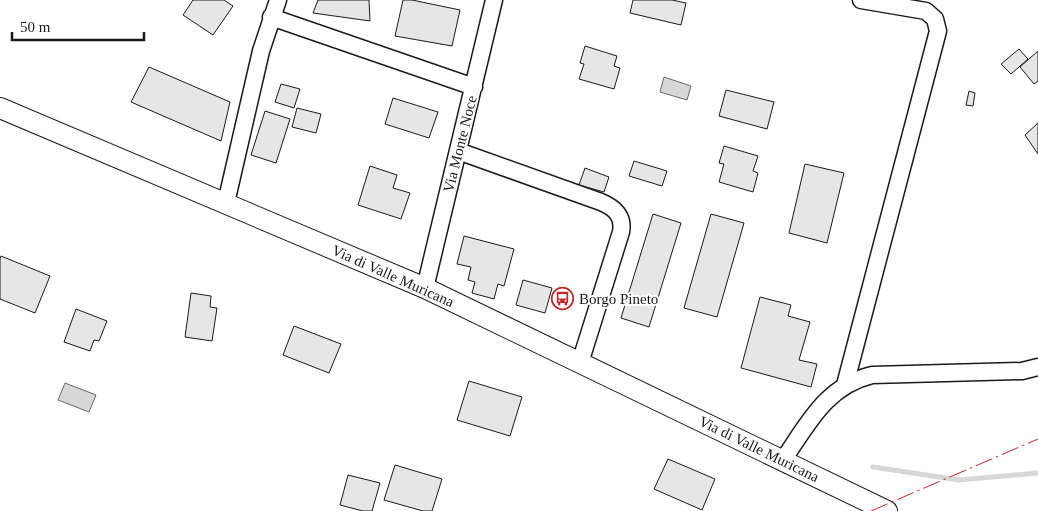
<svg xmlns="http://www.w3.org/2000/svg" width="1038" height="511" viewBox="0 0 1038 511" font-family="Georgia,serif">
  <rect width="100%" height="100%" fill="#fff"/>
  <path fill="#d7d7d7" stroke="#6a6a6a" d="M664 77 691 86 687 100 660 92Z
    M65 383 96 395 89 412 58 400Z"/>
  <g fill="none" stroke-linecap="round" stroke-linejoin="round">
    <path stroke="#d7d7d7" stroke-width="5" d="M873 467 959 480 1038 473"/>
  </g>
  <path fill="#e6e6e6" stroke="#1a1a1a" d="M193 0H224L233 6 213 35 183 15Z
    M318 0H369L370 21 313 13Z
    M403 0H412L460 10 452 46 395 36Z
    M633 0H672L686 3 681 25 630 13Z
    M585 46 617 56 614 66 620 68 614 89 579 79 584 64 580 63Z
    M1019 49 1028 59 1011 74 1001 64Z
    M1038 51V81L1034 84 1020 67Z
    M149 67 230 102 221 141 131 102Z
    M281 84 300 89 294 108 275 102Z
    M726 90 774 102 767 129 719 116Z
    M969 91 975 93 973 106 966 105Z
    M393 98 438 112 429 138 385 124Z
    M297 108 321 114 316 133 292 127Z
    M265 111 290 119 276 163 251 155Z
    M1038 123V154L1025 135Z
    M724 146 758 156 753 171 758 173 753 192 719 182 724 164 719 163Z
    M634 161 667 171 662 186 629 176Z
    M805 164 844 173 827 243 789 233Z
    M370 166 397 175 393 188 410 193 401 219 358 205Z
    M585 168 609 177 604 192 579 185Z
    M653 214 681 223 649 327 621 318Z
    M711 214 744 223 717 317 684 308Z
    M464 236 514 249 504 286 498 284 494 299 472 293 475 282 468 280 471 267 457 264Z
    M1 256 50 276 35 313 0 299V259Z
    M523 280 552 288 545 313 516 305Z
    M191 293 211 296 210 307 217 308 212 341 185 337Z
    M760 297 791 305 788 316 810 322 799 360 817 364 811 387 741 368Z
    M76 309 107 321 99 341 94 340 90 351 64 342Z
    M294 326 341 344 329 373 283 355Z
    M469 381 522 397 510 436 457 420Z
    M668 459 715 479 702 510 654 489Z
    M395 465 442 479 432 511H423L384 500Z
    M348 475 380 483 372 511H363L340 505Z"/>
  <g fill="none" stroke-linecap="round" stroke-linejoin="round">
    <defs>
      <path id="minor" d="M271 17 474 87
        M458 151 601 202C615 208 624 216 621 232L580 363
        M226 203 261 51 278 0
        M425 288 494 0
        M845 385 938 31 935 19 926 11 861 0
        M783 460C808 424 826 386 872 375L1022 371 1038 367"/>
      <path id="tertiary" d="M0 108 425 288 887 511"/>
    </defs>
    <use href="#minor" stroke="#1a1a1a" stroke-width="19"/>
    <use href="#tertiary" stroke="#1a1a1a" stroke-width="22"/>
    <use href="#minor" stroke="#fff" stroke-width="16"/>
    <use href="#tertiary" stroke="#fff" stroke-width="20"/>
    <path stroke="#c62828" stroke-width="1" stroke-dasharray="18 4 2.5 4" stroke-linecap="butt" d="M871 511 1038 439"/>
  </g>
  <defs>
    <symbol id="bus-ring" viewBox="-11 -11 22 22"><circle r="9.5" fill="#fff" stroke="#c62828" stroke-width="1.5"/><path d="M-5-6H5V4H4V6H2V4H-2V6H-4V4H-5ZM-3.5-4V0h7V-4ZM-3.5 1.2v1.5H-2V1.2ZM2 1.2v1.5H3.5V1.2Z" fill="#c62828"/></symbol>
  </defs>
  <g fill-rule="evenodd">
    <use href="#bus-ring" x="550" y="286" width="25" height="25"/>
  </g>
  <g text-anchor="middle" dominant-baseline="central" stroke-width="4" stroke-linejoin="round" paint-order="stroke">
    <g font-size="15" fill="#1a1a1a" stroke="#fff">
      <text transform="translate(460 144) rotate(-76)">Via Monte Noce</text>
      <text transform="translate(393 276) rotate(24)">Via di Valle Muricana</text>
      <text transform="translate(759 449) rotate(26)">Via di Valle Muricana</text>
    </g>
    <g font-size="15" fill="#1a1a1a" stroke="#fff" text-anchor="start">
      <text x="579" y="299">Borgo Pineto</text>
    </g>
  </g>
  <path d="M12 32v8h132v-8" fill="none" stroke="#1a1a1a" stroke-width="2.5"/>
  <text x="20" y="32" font-size="15" fill="#1a1a1a" stroke="#ffffff" stroke-width="4" paint-order="stroke">50 m</text>
</svg>
